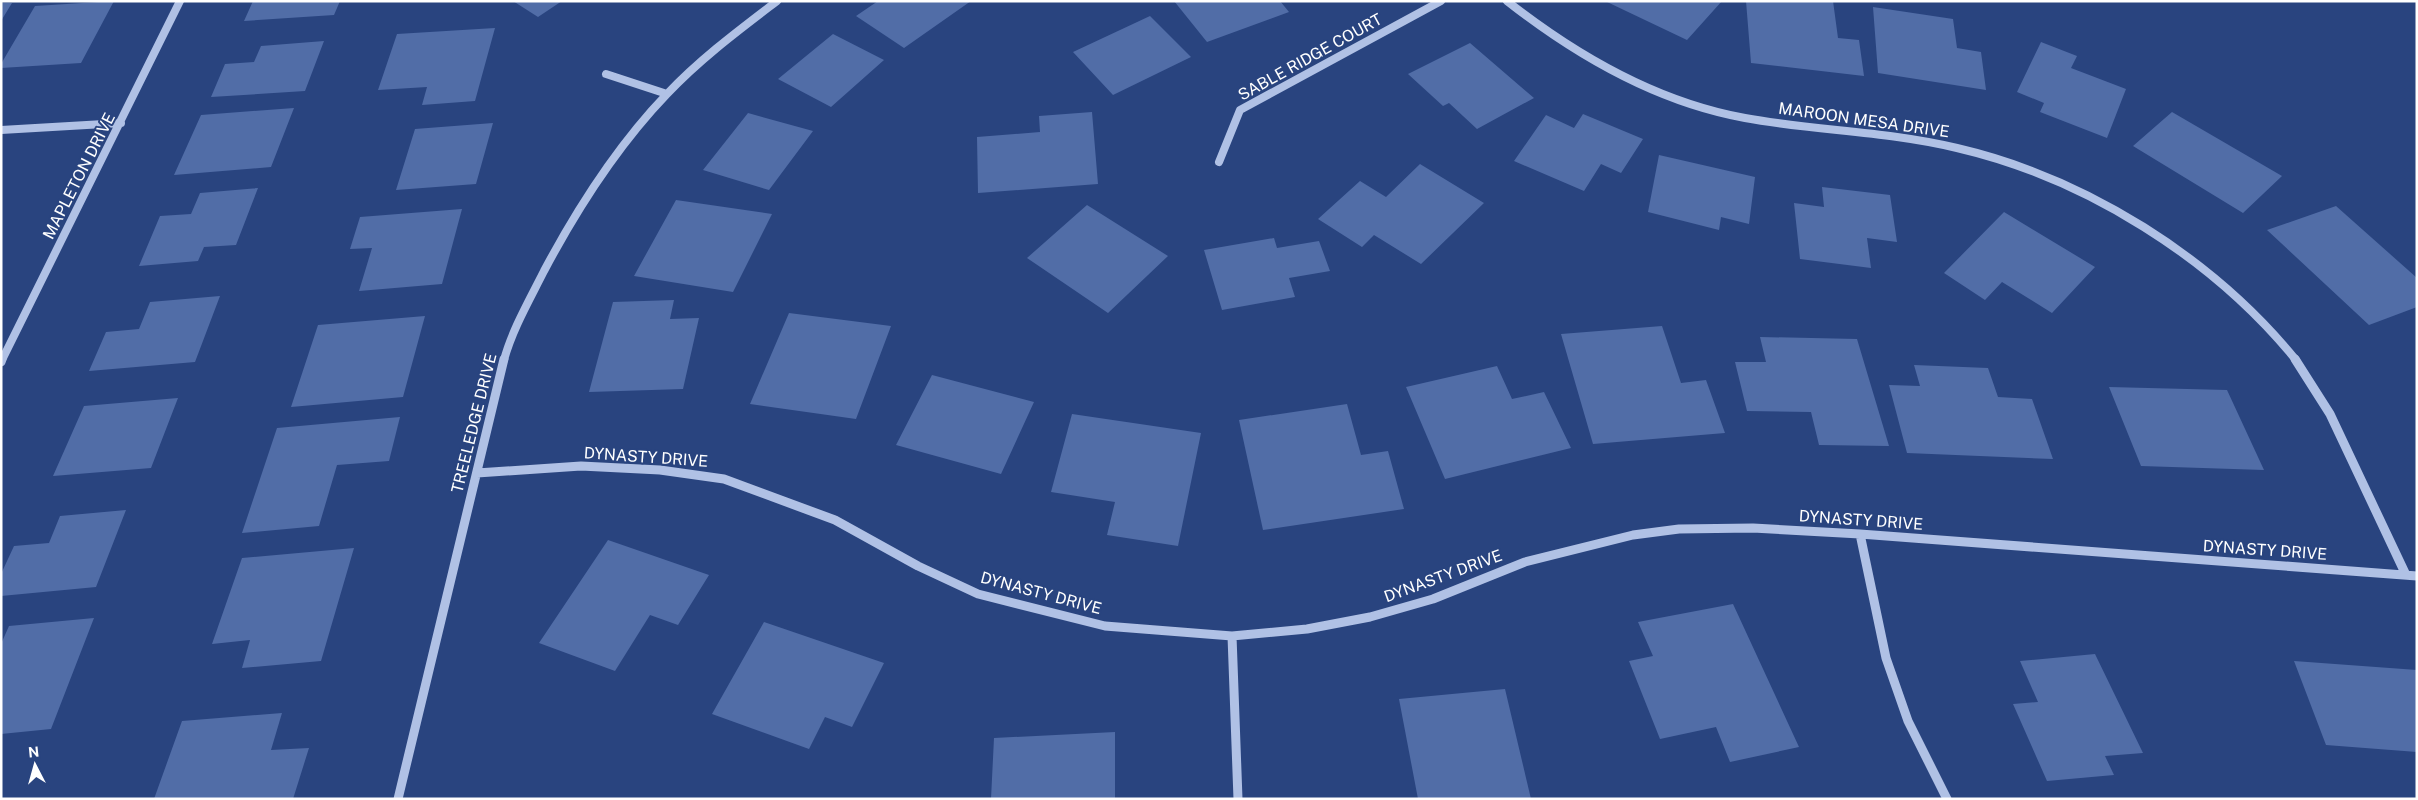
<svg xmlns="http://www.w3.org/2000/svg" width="2418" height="800" viewBox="0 0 2418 800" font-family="'Public Sans',sans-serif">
  <rect width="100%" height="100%" fill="#29447f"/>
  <path fill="#516da7" d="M114 1 81 63 1 68V64L35 6Z
    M253 1H340L334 15 244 21Z
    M513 1H562L538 17Z
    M878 1H971L904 48 856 16Z
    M1174 1H1280L1289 12 1207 42Z
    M1605 1H1722L1687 40Z
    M1746 1H1833L1838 38 1859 40 1864 76 1751 63Z
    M1 3H12L1 21Z
    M1873 7 1953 19 1957 48 1981 52 1986 90 1878 73Z
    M1150 16 1191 57 1113 95 1073 52Z
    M495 28 475 101 422 105 427 87 378 90 397 34Z
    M833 34 884 60 831 107 778 79Z
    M324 41 305 91 211 97 225 64 254 62 261 46Z
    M2041 42 2077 56 2071 68 2126 89 2107 138 2040 112 2044 103 2017 92Z
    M1470 43 1534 98 1477 129 1449 103 1443 106 1408 74Z
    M294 108 271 167 174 175 201 115Z
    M1092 112 1098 184 978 193 977 137 1040 132 1039 116Z
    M2172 112 2282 176 2243 213 2133 146Z
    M748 113 813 131 769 190 703 170Z
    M1583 114 1643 139 1621 173 1601 164 1584 191 1514 161 1546 115 1574 128Z
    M493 123 476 184 396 190 415 129Z
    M1659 155 1755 177 1749 224 1721 217 1719 230 1648 212Z
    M1420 164 1484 203 1421 264 1374 235 1362 247 1318 219 1360 181 1386 197Z
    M1822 187 1890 195 1897 242 1867 238 1871 268 1800 259 1794 203 1824 207Z
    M258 188 236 245 204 247 198 261 139 266 160 216 191 214 200 193Z
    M676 200 772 214 733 292 634 276Z
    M1087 205 1168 256 1108 313 1027 258Z
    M2336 206 2417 278V307L2369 325 2267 230Z
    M462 209 442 284 359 291 372 248 350 249 360 217Z
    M2004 212 2095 267 2052 313 2002 282 1985 300 1944 273Z
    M1274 238 1277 248 1319 241 1330 271 1289 278 1295 297 1222 310 1204 250Z
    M220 296 195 362 89 371 106 332 139 329 150 302Z
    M674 300 670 319 699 318 683 389 589 392 613 302Z
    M789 313 891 326 856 419 750 404Z
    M425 316 403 397 291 407 318 325Z
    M1662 326 1681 383 1706 380 1725 433 1593 444 1561 334Z
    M1760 337 1857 339 1889 446 1819 445 1811 412 1747 411 1735 362H1766Z
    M1914 365 1988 368 1998 397 2032 399 2053 459 1907 453 1889 385 1920 386Z
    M1497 366 1512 399 1544 392 1571 448 1445 479 1406 387Z
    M932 375 1034 402 1001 474 896 445Z
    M2109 387 2227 390 2264 470 2141 466Z
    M178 398 151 468 53 476 84 406Z
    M1347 404 1361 455 1388 451 1404 509 1263 530 1239 420Z
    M1072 414 1201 433 1178 546 1107 535 1115 502 1051 492Z
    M400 417 389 461 337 465 319 526 242 533 277 428Z
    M126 510 96 587 1 596V574L14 546 49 543 60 516Z
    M608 540 709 575 678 625 650 615 615 671 539 643Z
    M354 548 321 661 242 668 250 640 212 644 242 558Z
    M1733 604 1799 747 1730 762 1716 727 1660 739 1629 661 1653 656 1638 622Z
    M94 618 51 729 1 734V644L9 626Z
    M764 622 884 663 852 727 825 717 809 749 712 714Z
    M2095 654 2143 753 2105 756 2114 775 2047 781 2013 704 2038 702 2020 661Z
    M2294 661 2417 670V752L2326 745Z
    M1505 689 1531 799H1418L1399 699Z
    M282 713 271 750 309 748 293 799H154L182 721Z
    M1115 732V799H991L994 738Z"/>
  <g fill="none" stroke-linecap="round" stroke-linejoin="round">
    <path stroke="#b0c1e5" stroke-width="8" d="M1507 1C1577 56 1656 102 1745 118 1815 131 1887 131 1957 148 2086 178 2213 258 2296 360
      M606 74 667 94
      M1 130 121 123
      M1219 162 1240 110 1441 1
      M2 360 180 1
      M504 360C512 330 530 299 544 271 578 207 617 146 667 94 700 59 739 30 777 1"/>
    <path stroke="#b0c1e5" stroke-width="9" d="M2295 359 2330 414 2406 575
      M1 362 2 359
      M477 473 581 466 660 470 724 479 835 520 918 566 978 594 1105 626 1232 636 1307 629 1370 617 1433 599 1525 562 1633 535 1679 529 1753 528 1860 534 2417 576
      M1860 534 1886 658 1908 721 1947 799
      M1232 636 1238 799
      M398 799 504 359"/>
  </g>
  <g text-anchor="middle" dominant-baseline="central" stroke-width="4" stroke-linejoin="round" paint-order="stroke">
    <g font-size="16" fill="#fff" stroke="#29447f">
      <text transform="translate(1310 57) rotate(-29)">SABLE RIDGE COURT</text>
      <text transform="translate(1864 120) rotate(8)">MAROON MESA DRIVE</text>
      <text transform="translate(79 176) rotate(-63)">MAPLETON DRIVE</text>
      <text transform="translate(474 423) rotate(-76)">TREELEDGE DRIVE</text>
      <text transform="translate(646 457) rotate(4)">DYNASTY DRIVE</text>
      <text transform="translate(1861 520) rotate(4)">DYNASTY DRIVE</text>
      <text transform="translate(2265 550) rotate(4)">DYNASTY DRIVE</text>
      <text transform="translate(1443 576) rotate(-20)">DYNASTY DRIVE</text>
      <text transform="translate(1041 593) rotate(15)">DYNASTY DRIVE</text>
    </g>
  </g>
  <rect width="2418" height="800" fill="none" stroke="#ffffff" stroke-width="5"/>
  <g transform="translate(35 765) rotate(354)" stroke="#29447f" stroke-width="4" paint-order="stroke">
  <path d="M0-4L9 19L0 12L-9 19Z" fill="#ffffff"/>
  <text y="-8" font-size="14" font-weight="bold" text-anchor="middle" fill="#ffffff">N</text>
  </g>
</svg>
